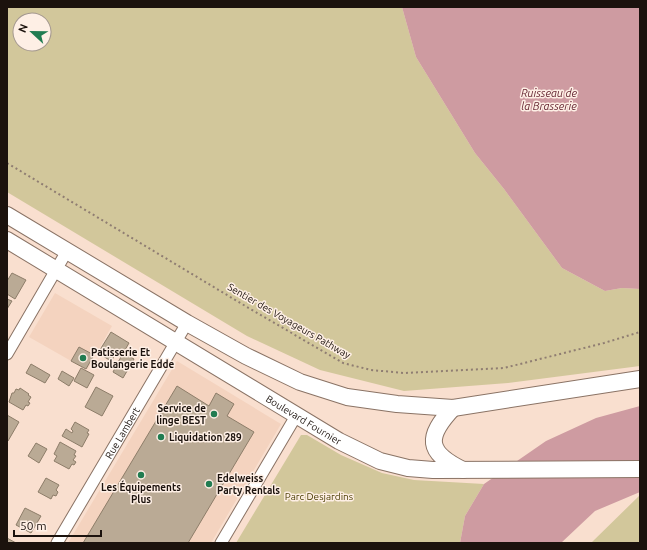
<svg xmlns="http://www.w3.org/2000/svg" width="647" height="550" viewBox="0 0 647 550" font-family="Ubuntu,sans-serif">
  <rect width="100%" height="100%" fill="#f9dfcf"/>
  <path fill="#f4d3bf" d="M55 293 112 326 87 370 29 337Z
    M177 361 281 424 211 543H68Z"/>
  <path fill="#d2c79b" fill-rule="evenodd" d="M7 7H402L416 57 475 153 504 189 562 268 605 291 622 288 640 289V366L508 383 404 391 320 370 247 336 7 192ZM20 20H44V44H20Z
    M301 435H307L341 455 382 473 414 480 484 484 465 516 460 543H236Z
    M640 495V543H591Z"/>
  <path fill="#ce9ba1" d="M402 7H640V289L622 288 605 291 562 268 504 189 475 153 416 57Z
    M640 406V492L595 511 561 543H460L465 516 484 484 546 441 596 418Z"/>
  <path fill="#baaa95" stroke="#8d7d69" d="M12 273 26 280 15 299 7 294V281Z
    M7 299 12 301 7 309Z
    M111 332 129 343 121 357 116 354 111 361 98 353Z
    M79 347 94 355 86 369 71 361Z
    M123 353 134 359 123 378 113 372Z
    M31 364 50 375 45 383 26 373Z
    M81 368 94 375 87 388 74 381Z
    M62 371 74 378 69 386 58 379Z
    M177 386 209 406 216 393 234 404 227 416 254 432 188 543H83Z
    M96 387 113 396 102 416 85 407Z
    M20 388 29 394 28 395 31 397 28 402 30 403 28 406 26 405 23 410 9 402 12 393H14L16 389 19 390Z
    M7 415 19 422 8 441 7 440Z
    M75 422 89 430 87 433 89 434 82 447 62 436 66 429 72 433 73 431 71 429Z
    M60 442 76 451 74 455 76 456 73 460 76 462 74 465 72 464 69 469 54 461 57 456 54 454Z
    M36 443 47 449 39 463 28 456Z
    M46 478 59 485 56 490 58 492 56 496 53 495 51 499 38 492Z
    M25 508 41 516 31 533 16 525Z
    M7 538 16 543H7Z"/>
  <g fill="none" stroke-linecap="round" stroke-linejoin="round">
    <defs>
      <g id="street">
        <path d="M7 354 67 251"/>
        <path id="s1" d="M57 543 187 323"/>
        <path d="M221 543 296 416"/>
      </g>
      <g id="secondary">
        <path d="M7 215 187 323 246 356 300 382 347 397 397 404 453 408 640 379"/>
        <path id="s2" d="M7 240 339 441 380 461 408 468 433 470 640 469"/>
        <path d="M453 408C426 437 426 452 463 470"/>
      </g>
    </defs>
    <use href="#street" stroke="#8a7365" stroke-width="13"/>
    <use href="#secondary" stroke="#8a7365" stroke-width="18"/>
    <path stroke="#8f7d72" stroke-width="2" stroke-dasharray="2 3" stroke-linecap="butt" d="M7 163 247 307 343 363 371 370 404 373 504 368 604 343 640 332"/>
    <use href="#street" stroke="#fff" stroke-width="11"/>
    <use href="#secondary" stroke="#fff" stroke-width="16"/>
  </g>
  <g fill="#217c51" stroke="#feefe5" stroke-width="1.5">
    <circle cx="83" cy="358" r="4"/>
    <circle cx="214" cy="414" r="4"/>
    <circle cx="161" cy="437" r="4"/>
    <circle cx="141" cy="475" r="4"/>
    <circle cx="209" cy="484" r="4"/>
  </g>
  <g text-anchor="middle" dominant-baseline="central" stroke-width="3" stroke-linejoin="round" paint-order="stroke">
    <g font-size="10" fill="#1b120d" stroke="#feefe5">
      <text transform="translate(289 321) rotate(30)">Sentier des Voyageurs Pathway</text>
      <text stroke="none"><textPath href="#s2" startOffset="347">Boulevard Fournier</textPath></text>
      <text stroke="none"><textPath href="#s1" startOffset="128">Rue Lambert</textPath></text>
    </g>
    <g font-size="10" font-weight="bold" fill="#1b120d" stroke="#feefe5" text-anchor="start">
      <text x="91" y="352">Patisserie Et<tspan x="91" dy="12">Boulangerie Edde</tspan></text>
      <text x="206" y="408" text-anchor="end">Service de<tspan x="206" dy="12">linge BEST</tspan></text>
      <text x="169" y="437">Liquidation 289</text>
      <text x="217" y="478">Edelweiss<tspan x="217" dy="12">Party Rentals</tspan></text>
      <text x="141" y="487" text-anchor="middle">Les Équipements<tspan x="141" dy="12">Plus</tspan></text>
    </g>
    <g font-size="10" fill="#493d02" stroke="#feefe5">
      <text x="319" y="496">Parc Desjardins</text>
    </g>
    <g font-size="11" font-style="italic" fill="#662733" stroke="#feefe5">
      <text x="549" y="93">Ruisseau de<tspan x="549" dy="13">la Brasserie</tspan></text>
    </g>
  </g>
  <rect width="647" height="550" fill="none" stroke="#1b120d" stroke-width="16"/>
  <g transform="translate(32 32) rotate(292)"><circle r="19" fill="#feefe5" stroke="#a3978f"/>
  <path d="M0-3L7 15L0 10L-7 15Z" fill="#217c51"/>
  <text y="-6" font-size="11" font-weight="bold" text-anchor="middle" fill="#1b120d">N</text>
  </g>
  <path d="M14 530v6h87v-6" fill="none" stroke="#1b120d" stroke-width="2"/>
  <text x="20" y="530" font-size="12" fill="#1b120d" stroke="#feefe5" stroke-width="3" paint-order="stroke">50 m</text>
</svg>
